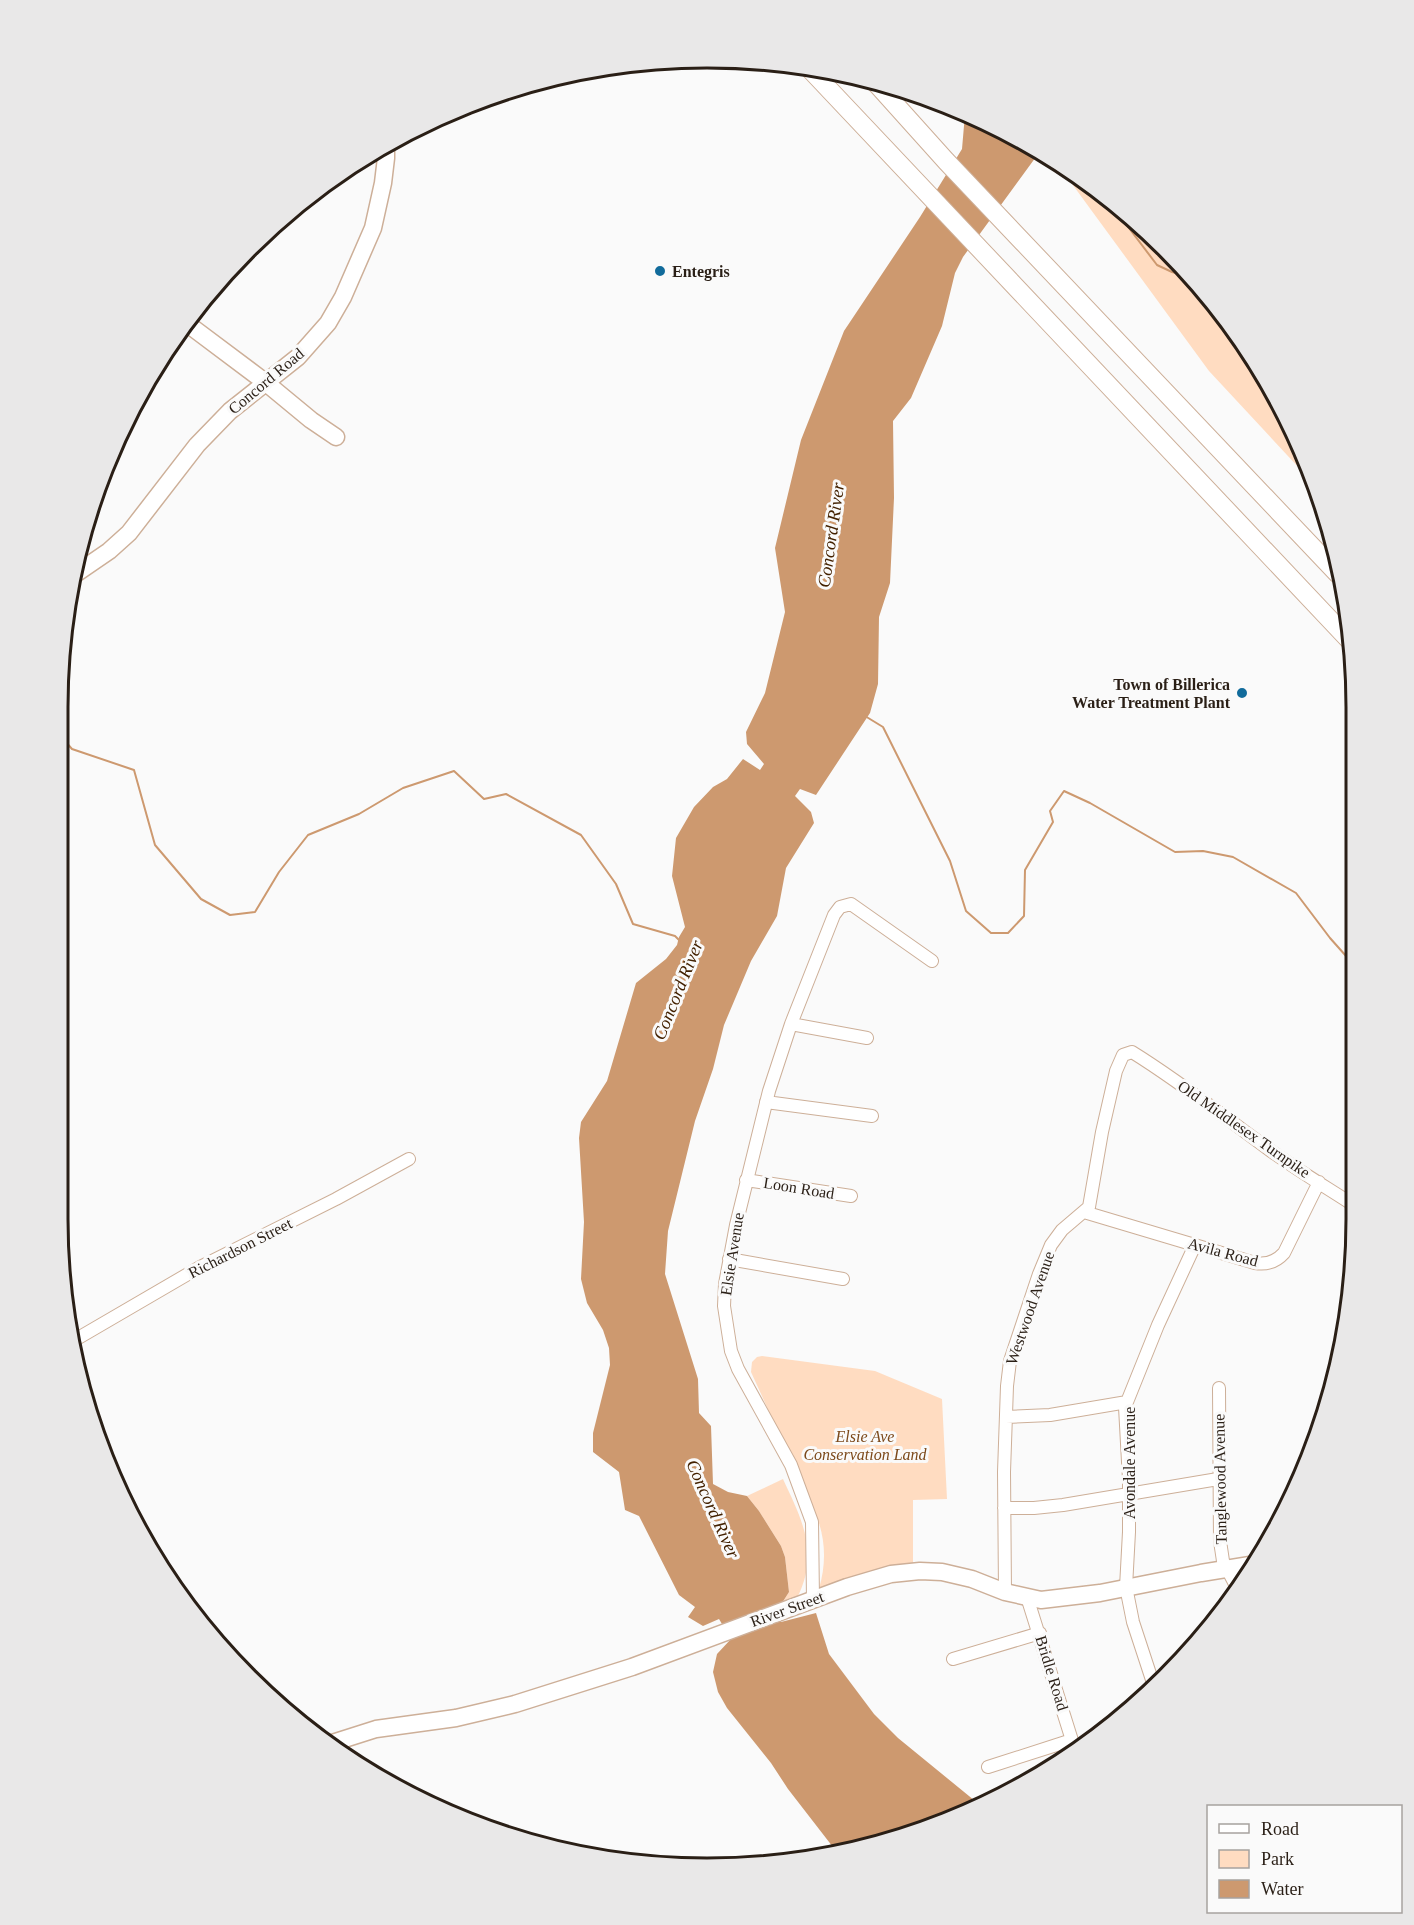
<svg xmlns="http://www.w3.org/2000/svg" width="1414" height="1925" viewBox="0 0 1414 1925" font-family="Georgia,serif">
  <rect width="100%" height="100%" fill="#fafafa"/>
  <path fill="#ffdcc1" d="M1056 162 1135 218 1222 311 1307 458 1314 484 1209 371Z
    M762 1356 875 1371 942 1399 947 1499 913 1500V1568L819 1589C826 1564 826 1542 817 1517L751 1372 752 1362 757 1357Z
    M783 1479C802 1520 820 1553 797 1598L782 1603 789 1592 785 1557 781 1546 759 1511 747 1496Z"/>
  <path fill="#cd996f" d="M965 114 1032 144 1041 150 963 257 955 273 942 326 911 398 893 421 894 498 890 583 879 617 878 684 870 713 816 795 800 789 795 796 811 812 814 823 786 868 777 916 751 961 724 1025 713 1069 695 1121 668 1231 665 1274 698 1379 699 1413 711 1426 713 1484 728 1492 747 1496 759 1511 781 1546 785 1557 789 1592 782 1603 773 1606 781 1622 816 1613 829 1654 874 1714 898 1738 980 1805 956 1818 836 1851 788 1789 771 1763 727 1708 718 1692 713 1672 717 1654 731 1639 719 1619 703 1626 688 1617 695 1607 679 1595 639 1516 625 1510 619 1472 593 1452V1433L610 1365 609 1348 603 1330 587 1303 581 1279 584 1222 579 1138 581 1122 607 1081 636 983 666 959 677 945 679 937 685 927 672 876 676 838 694 807 713 787 727 779 743 759 760 770 764 764 747 744 746 732 765 693 785 612 775 548 801 440 844 331 920 217 962 149Z"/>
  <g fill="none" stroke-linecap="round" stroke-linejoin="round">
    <path stroke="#cd996f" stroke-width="2" d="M1104 195 1157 265 1172 272 1190 277
      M865 716 883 727 950 861 966 911 991 933H1008L1024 916 1025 870 1053 822 1050 811 1064 791 1090 803 1175 852 1203 851 1233 857 1296 893 1330 938 1354 965
      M57 732 72 749 134 770 155 845 201 899 230 915 255 912 279 872 308 835 359 814 403 788 454 771 484 799 506 794 581 835 616 884 633 924 675 936 680 941"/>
    <defs>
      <path id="minor" d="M791 1024 867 1038
        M766 1102 872 1116
        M746 1180 851 1196
        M1084 1212 1255 1263C1267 1265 1276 1262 1284 1253L1319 1182
        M729 1259 843 1279
        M73 1341 200 1267 336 1199 409 1159
        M1219 1388 1220 1541 1223 1561 1236 1586
        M1006 1417 1050 1415 1127 1402
        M1004 1508H1034L1063 1505 1218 1479
        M1005 1592 1004 1472 1007 1386 1010 1361 1039 1274 1051 1245 1062 1230 1089 1207 1102 1132 1116 1071 1123 1055 1132 1052C1179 1081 1222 1115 1267 1148 1295 1169 1326 1187 1355 1206
        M1027 1597 1075 1750
        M813 1599 812 1522 791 1465 738 1369 731 1351 724 1306 725 1284 736 1225 769 1091 791 1024 834 915 840 907 851 904 932 961
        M953 1659 1040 1633
        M1154 1686 1133 1622 1126 1587 1129 1532V1480L1125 1407 1158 1325 1195 1245
        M988 1767 1072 1740"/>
      <path id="major" d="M185 322 265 382 311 420 336 437
        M74 575 109 551 129 533 197 445 230 411 298 357 328 323 343 297 373 228 383 183 386 158V145
        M332 1743 376 1729 456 1718 515 1704 632 1667 847 1587 891 1574 920 1571 942 1572 972 1579 1005 1592 1041 1600 1100 1593 1201 1573 1250 1565"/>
      <path id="highway" d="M807 66 1352 643
        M875 82 946 161 1338 574"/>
    </defs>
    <use href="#minor" stroke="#cdaf98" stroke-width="14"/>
    <use href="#major" stroke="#cdaf98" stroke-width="19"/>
    <use href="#highway" stroke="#cdaf98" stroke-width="20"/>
    <use href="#minor" stroke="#fff" stroke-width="12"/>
    <use href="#major" stroke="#fff" stroke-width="16"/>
    <use href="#highway" stroke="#fff" stroke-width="18"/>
  </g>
  <g fill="#116b9b" stroke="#fafafa" stroke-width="2">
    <circle cx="660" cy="271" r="6"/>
    <circle cx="1242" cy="693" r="6"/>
  </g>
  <g text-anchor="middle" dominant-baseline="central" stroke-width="6" stroke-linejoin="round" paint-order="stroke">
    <g font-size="16" font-weight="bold" fill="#2a1f16" stroke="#fafafa" text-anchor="start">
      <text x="672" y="271">Entegris</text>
      <text x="1230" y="684" text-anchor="end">Town of Billerica<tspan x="1230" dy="18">Water Treatment Plant</tspan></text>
    </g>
    <g font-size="16" fill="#2a1f16" stroke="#fafafa">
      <text transform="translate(266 381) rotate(-40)">Concord Road</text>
      <text transform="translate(1244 1129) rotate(35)">Old Middlesex Turnpike</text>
      <text transform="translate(799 1188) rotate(9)">Loon Road</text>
      <text transform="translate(240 1248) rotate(-27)">Richardson Street</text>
      <text transform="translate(1223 1252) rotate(15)">Avila Road</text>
      <text transform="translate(732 1254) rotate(-81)">Elsie Avenue</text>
      <text transform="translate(1030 1308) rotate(-71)">Westwood Avenue</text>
      <text transform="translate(1129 1463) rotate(-90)">Avondale Avenue</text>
      <text transform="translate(1220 1479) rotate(-91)">Tanglewood Avenue</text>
      <text transform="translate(787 1609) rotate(-20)">River Street</text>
      <text transform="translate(1052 1673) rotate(73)">Bridle Road</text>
    </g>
    <g font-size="16" font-style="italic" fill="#7c491a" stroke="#fafafa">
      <text x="865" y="1436">Elsie Ave<tspan x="865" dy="18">Conservation Land</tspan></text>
    </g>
    <g font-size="18" font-style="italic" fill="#432100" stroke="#fafafa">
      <text transform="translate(831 535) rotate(-82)">Concord River</text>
      <text transform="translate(678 990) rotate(-68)">Concord River</text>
      <text transform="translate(713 1509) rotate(66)">Concord River</text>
    </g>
  </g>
  <path d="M0 0H1414V1925H0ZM707 68H707A639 639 0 0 1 1346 707V1219A639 639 0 0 1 707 1858H707A639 639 0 0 1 68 1219V707A639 639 0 0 1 707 68Z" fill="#e9e8e8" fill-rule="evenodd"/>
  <path fill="none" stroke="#2a1f16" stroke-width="3" d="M707 68H707A639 639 0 0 1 1346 707V1219A639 639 0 0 1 707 1858H707A639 639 0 0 1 68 1219V707A639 639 0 0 1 707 68Z"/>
  <rect x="1207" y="1805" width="195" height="108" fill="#fafafa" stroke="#a7a29f" stroke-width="1.5"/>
  <rect x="1219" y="1824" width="30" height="9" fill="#ffffff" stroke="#a7a29f" stroke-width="1.5"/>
  <text x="1261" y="1835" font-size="18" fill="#2a1f16">Road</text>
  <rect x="1219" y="1850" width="30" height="18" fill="#ffdcc1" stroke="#a7a29f" stroke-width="1.5"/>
  <text x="1261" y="1865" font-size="18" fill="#2a1f16">Park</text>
  <rect x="1219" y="1880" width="30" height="18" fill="#cd996f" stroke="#a7a29f" stroke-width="1.5"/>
  <text x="1261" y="1895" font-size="18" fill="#2a1f16">Water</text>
</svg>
